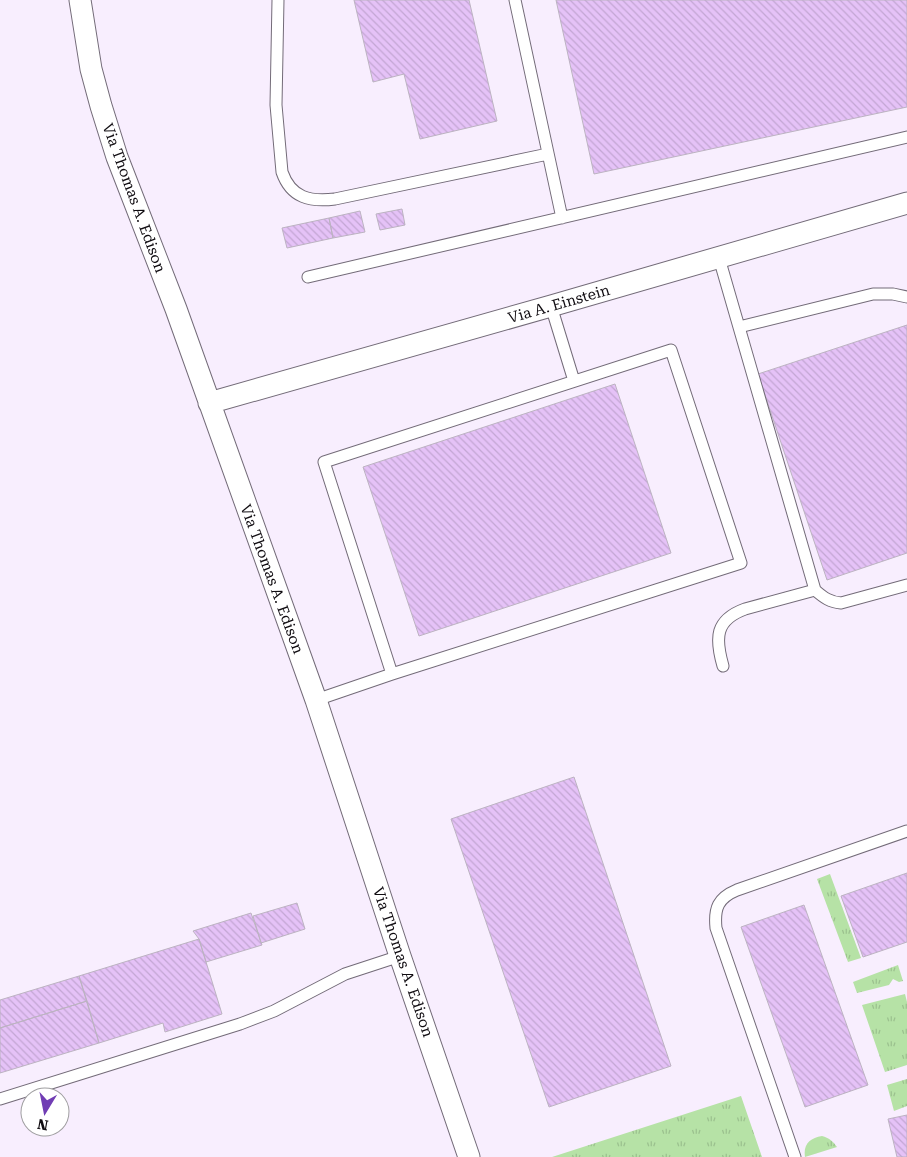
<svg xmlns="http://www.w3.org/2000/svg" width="907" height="1157" viewBox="0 0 907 1157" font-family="'Roboto Serif',serif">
  <defs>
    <pattern id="grass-tufts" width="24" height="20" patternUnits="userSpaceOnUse" patternTransform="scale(1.25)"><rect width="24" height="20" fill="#b6e2a6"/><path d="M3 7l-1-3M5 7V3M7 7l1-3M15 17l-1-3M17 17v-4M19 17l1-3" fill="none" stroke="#9bc18e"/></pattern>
    <pattern id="building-back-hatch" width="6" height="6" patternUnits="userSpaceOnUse" patternTransform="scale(1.25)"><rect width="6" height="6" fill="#e5c2f7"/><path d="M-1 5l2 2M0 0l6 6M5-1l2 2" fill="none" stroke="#c3a6d3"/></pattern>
  </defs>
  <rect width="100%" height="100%" fill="#f8eefe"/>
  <path fill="url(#grass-tufts)" d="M830 874 861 958 848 962 817 879Z
    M898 965 903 981 899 982 893 979 889 985 857 993 853 982Z
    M905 994 907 1002V1065L885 1072 862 1005Z
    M907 1079V1106L894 1111 887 1085Z
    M741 1096 762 1157H552Z
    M822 1136C829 1138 833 1141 837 1147L805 1157C803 1144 810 1138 822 1136Z"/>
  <path fill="url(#building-back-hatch)" stroke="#bcb3c1" d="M354 0H469L497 121 420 139 404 74 373 82Z
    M556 0H907V107L594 174Z
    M402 209 405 225 380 230 376 214Z
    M360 211 365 232 333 238 329 218Z
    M329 218 333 238 287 248 282 228Z
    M907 325V553L827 580 758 374Z
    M615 384 671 553 419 636 363 467Z
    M574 777 671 1066 549 1107 451 819Z
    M907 873V942L863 957 841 896Z
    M297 903 305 929 261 943 253 916Z
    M804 905 868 1085 805 1107 741 927Z
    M251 913 262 945 206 962 199 939 193 931Z
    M199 939 222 1014 165 1032 163 1023 99 1043 79 976Z
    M79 976 87 1001 0 1028V1000Z
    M87 1001 99 1043 0 1073V1028Z
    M907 1115V1157H897L888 1119Z"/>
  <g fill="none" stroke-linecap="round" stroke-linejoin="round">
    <defs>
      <path id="lane" d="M278 0 276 105 282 172C291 198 310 202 335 199L548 154
        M515 0 562 218
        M719 258 815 590C824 598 830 602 841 603L907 585
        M308 277 907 137
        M551 306 574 381
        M739 327 873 294H893L907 297
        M723 666C715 638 715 620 745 609L815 590
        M316 700 392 674 741 563 671 350 324 462 392 674
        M0 1099 240 1024 274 1011 345 974 400 956
        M795 1157 716 928C714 908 718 898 737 890L907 831"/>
      <path id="street" d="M80 0 91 69 101 106 117 157 176 309 316 700 400 956 469 1157
        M209 403 551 306 907 203"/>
    </defs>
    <use href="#lane" stroke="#736b78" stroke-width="13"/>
    <use href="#street" stroke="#736b78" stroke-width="23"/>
    <use href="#lane" stroke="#fff" stroke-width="11"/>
    <use href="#street" stroke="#fff" stroke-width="21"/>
  </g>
  <g text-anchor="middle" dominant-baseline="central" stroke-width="4" stroke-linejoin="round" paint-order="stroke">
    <g font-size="15" fill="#100c11" stroke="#fff">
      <text transform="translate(134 198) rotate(70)">Via Thomas A. Edison</text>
      <text transform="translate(559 304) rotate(-16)">Via A. Einstein</text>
      <text transform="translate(272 579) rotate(70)">Via Thomas A. Edison</text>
      <text transform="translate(403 962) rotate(71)">Via Thomas A. Edison</text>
    </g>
  </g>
  <g transform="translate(45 1112) rotate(190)"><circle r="24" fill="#ffffff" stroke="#9f9ea0"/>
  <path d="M0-4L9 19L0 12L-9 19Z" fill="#713db4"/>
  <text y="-8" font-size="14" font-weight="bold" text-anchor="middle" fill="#100c11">N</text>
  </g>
</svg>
